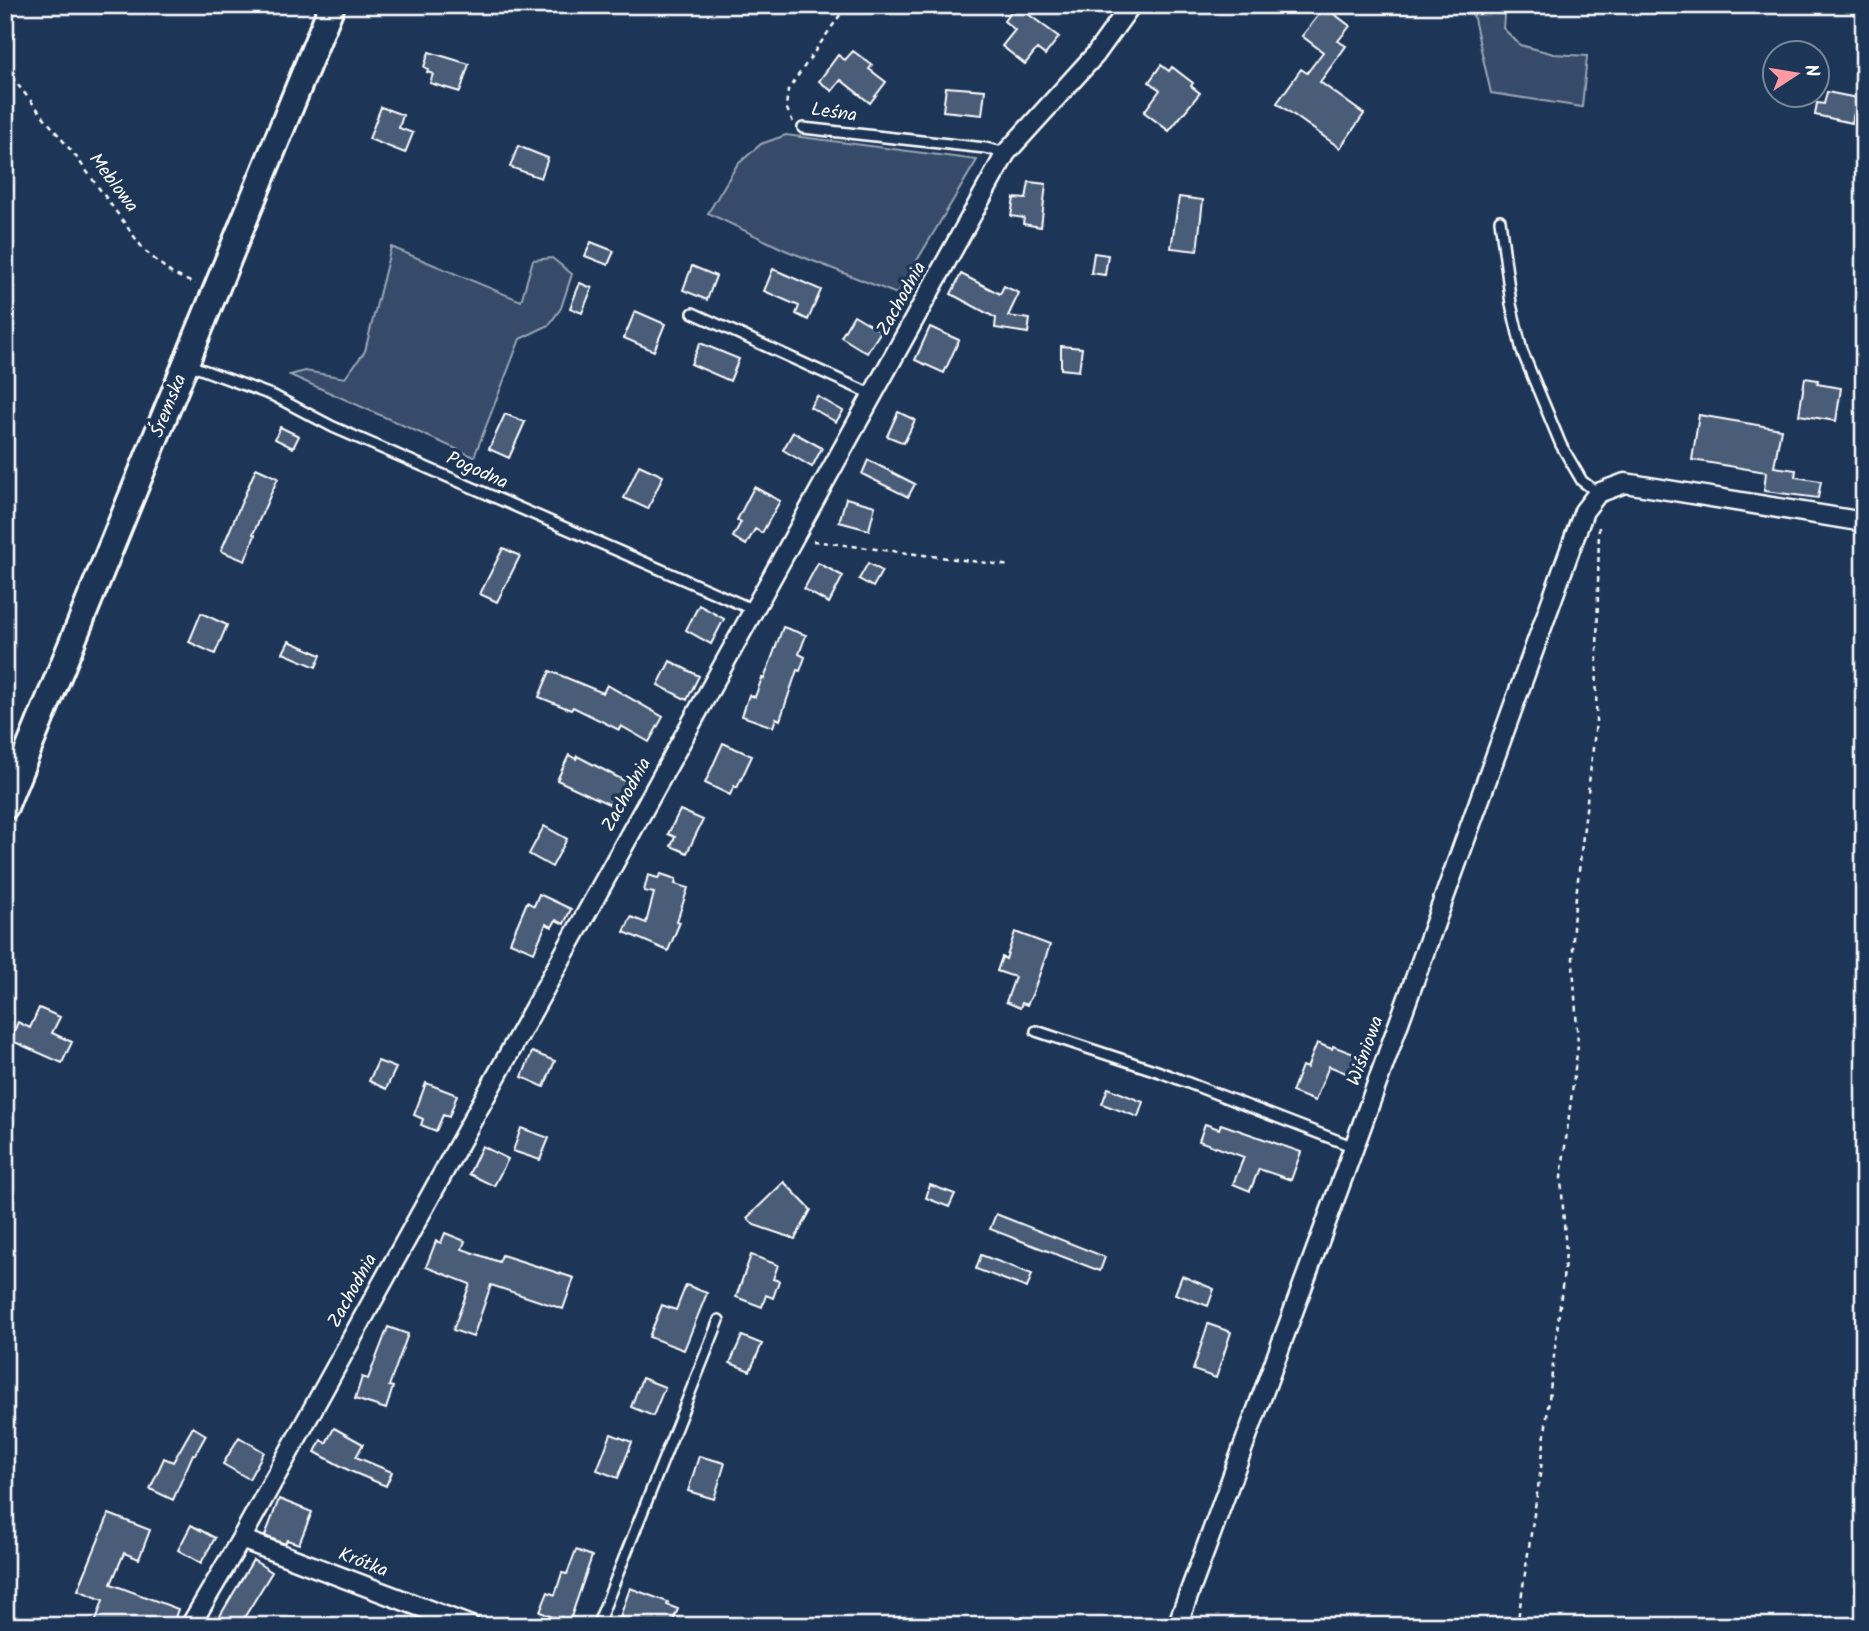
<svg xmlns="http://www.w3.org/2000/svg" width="1869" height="1631" viewBox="0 0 1869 1631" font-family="Kalam,sans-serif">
  <rect width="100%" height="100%" fill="#1d3557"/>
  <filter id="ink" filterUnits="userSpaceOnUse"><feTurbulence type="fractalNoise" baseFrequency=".0143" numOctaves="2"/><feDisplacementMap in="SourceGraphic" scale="14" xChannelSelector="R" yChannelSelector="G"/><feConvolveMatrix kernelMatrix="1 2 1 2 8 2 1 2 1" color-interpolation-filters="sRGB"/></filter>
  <g filter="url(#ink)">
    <path fill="#364b69" stroke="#9aa5b4" stroke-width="2" d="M1461 5H1505L1503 28 1520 45 1554 54 1587 56 1582 107 1491 93 1472 10Z
      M786 135 977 160 897 294 785 250 708 213 737 165 761 144Z
      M391 247 521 301 533 260 552 258 572 274 561 308 549 325 520 339 474 457 290 375 305 371 345 378 365 351Z"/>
    <path fill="#4a5d79" stroke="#fff" stroke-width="2" d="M1016 5 1059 37 1045 55 1037 49 1025 64 1002 46 1015 30 1004 21Z
      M1325 7 1350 26 1338 41 1346 46 1320 82 1364 114 1340 148 1277 103 1301 69 1307 73 1323 52 1302 36Z
      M853 51 872 65 869 69 886 82 870 103 841 80 832 91 819 81 838 55 845 60Z
      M429 52 469 64 460 92 430 83 433 74 427 72 428 69 424 67Z
      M1161 65 1169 71 1172 67 1193 83 1191 86 1200 93 1169 131 1144 112 1160 90 1149 82Z
      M946 87 985 90 982 115 943 111Z
      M1827 92 1857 98 1852 123 1815 115 1817 103 1824 104Z
      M381 107 403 115 399 128 413 133 405 153 369 139Z
      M518 146 548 158 541 178 510 167Z
      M1029 182 1046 184 1041 227 1023 224 1024 218 1011 216 1014 198 1026 199Z
      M1179 197 1203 200 1197 251 1171 248Z
      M591 242 614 251 608 265 585 256Z
      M1094 253 1108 255 1105 275 1091 273Z
      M692 266 716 276 707 300 683 290Z
      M773 269 821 290 808 320 796 314 799 306 764 291Z
      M961 274 1000 294 1004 286 1019 293 1008 316 1030 319 1028 333 995 328 996 318 951 294Z
      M580 283 592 288 582 313 570 308Z
      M635 311 665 324 654 351 624 338Z
      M854 315 881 331 867 353 841 337Z
      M930 327 959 340 944 373 915 360Z
      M700 343 739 359 730 381 691 364Z
      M1061 346 1082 348 1079 371 1061 369Z
      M1805 378 1818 380 1817 384 1841 388 1836 421 1799 415Z
      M817 396 843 411 836 422 810 407Z
      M898 412 915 420 904 443 887 436Z
      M505 414 525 422 509 458 489 449Z
      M1699 415 1781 429 1774 467 1796 470 1795 477 1821 481 1818 498 1764 491 1766 472 1692 460Z
      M280 427 299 436 293 448 275 439Z
      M793 432 822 448 812 467 783 450Z
      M868 460 915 484 908 497 862 474Z
      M639 465 663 476 648 509 624 498Z
      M256 468 278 478 253 534 255 535 245 561 221 551Z
      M754 487 780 501 762 533 755 529 746 545 733 537 741 522 737 520Z
      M846 498 875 506 869 530 839 522Z
      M503 548 520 556 497 602 480 594Z
      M818 563 843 576 829 603 804 589Z
      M868 563 882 571 873 587 859 579Z
      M699 605 724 619 711 644 686 630Z
      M201 613 227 625 215 654 189 642Z
      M783 627 806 635 799 654 805 657 800 671 797 670 780 720 776 718 773 727 742 716 749 695 755 697 762 678 764 679Z
      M289 641 321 655 316 667 283 653Z
      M670 661 699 676 687 700 658 685Z
      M550 671 603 693 607 685 663 717 649 742 621 726 619 730 573 707 571 710 539 697Z
      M723 743 752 756 737 788 734 786 730 795 705 783Z
      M569 755 576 759 577 756 627 782 615 807 557 780Z
      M680 810 703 820 687 853 671 846 675 837 668 834Z
      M544 826 567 839 552 867 529 854Z
      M661 874 676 879 675 884 688 888 677 921 680 922 668 951 624 932 631 917 646 923 654 893 644 891 648 875 658 878Z
      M539 894 571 909 564 924 556 920 552 927 546 924 534 952 510 942 527 902 534 906Z
      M1015 932 1050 945 1032 995 1027 1005 1022 1003 1020 1008 1006 1002 1015 977 997 971 1002 957 1006 959Z
      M39 1008 60 1017 52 1033 72 1042 62 1063 10 1040 18 1022 30 1028Z
      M1317 1043 1332 1049 1333 1046 1359 1056 1351 1075 1329 1066 1315 1101 1292 1092 1302 1066 1307 1068Z
      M532 1052 555 1061 544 1087 522 1077Z
      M378 1061 396 1068 386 1089 369 1081Z
      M426 1083 457 1095 449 1117 443 1115 436 1131 421 1125 423 1119 414 1115Z
      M1108 1088 1143 1102 1138 1117 1102 1104Z
      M1205 1124 1219 1129 1221 1124 1301 1152 1291 1180 1259 1169 1250 1191 1233 1184 1244 1157 1199 1141Z
      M521 1128 549 1138 540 1160 513 1151Z
      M482 1146 508 1159 494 1186 469 1174Z
      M784 1182 811 1210 795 1239 754 1225 747 1218Z
      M930 1185 955 1194 949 1207 926 1198Z
      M996 1214 1105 1257 1100 1271 990 1229Z
      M445 1233 465 1241 462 1249 499 1262 502 1255 574 1278 563 1309 491 1285 473 1337 453 1330 470 1284 426 1267 436 1241 441 1243Z
      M751 1255 778 1265 773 1279 779 1281 773 1298 766 1295 762 1307 736 1297Z
      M981 1255 1032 1274 1027 1288 976 1269Z
      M1182 1276 1214 1289 1208 1306 1175 1294Z
      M686 1285 707 1293 684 1350 649 1337 662 1305 676 1310Z
      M1208 1324 1231 1332 1216 1378 1193 1370Z
      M388 1327 408 1334 389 1386 393 1387 386 1409 355 1399 362 1377 368 1379Z
      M742 1336 762 1344 750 1371 730 1363Z
      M642 1378 665 1387 653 1416 631 1407Z
      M193 1427 206 1435 195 1455 193 1454 173 1500 150 1489 164 1458 173 1462Z
      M334 1428 363 1444 356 1457 392 1472 386 1486 350 1471 315 1452 321 1440 326 1443Z
      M611 1434 632 1442 618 1478 597 1470Z
      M239 1437 264 1452 249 1479 223 1464Z
      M699 1456 725 1463 714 1499 688 1491Z
      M279 1499 312 1512 299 1544 287 1540 285 1544 265 1536Z
      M109 1514 150 1530 139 1559 124 1553 111 1584 178 1609 172 1626H94L103 1600 78 1590Z
      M191 1525 215 1538 201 1563 178 1550Z
      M576 1550 592 1556 570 1620 561 1617 560 1620 540 1612 548 1592 555 1595 562 1573 567 1574Z
      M253 1560 272 1572 239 1626H214Z
      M630 1588 668 1602 667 1605 678 1609 671 1626H654L641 1621 640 1624 620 1617Z"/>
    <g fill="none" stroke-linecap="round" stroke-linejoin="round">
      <defs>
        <path id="service" d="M803 128 985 148 1006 153
          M1500 220 1511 304 1522 351 1561 445 1582 481 1598 493
          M693 313 873 395
          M187 364 274 396 333 427 754 610
          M1036 1031 1160 1072 1354 1147
          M597 1626 719 1320"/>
        <path id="minor" d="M241 1539 471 1626
          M190 1626 241 1539 1006 153 1095 55 1131 5
          M1177 1626 1354 1147 1584 511 1598 493 1625 483 1864 522"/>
        <path id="secondary" d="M5 807 332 5"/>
      </defs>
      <use href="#service" stroke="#fff" stroke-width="14"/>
      <use href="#minor" stroke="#fff" stroke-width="23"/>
      <use href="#secondary" stroke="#fff" stroke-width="30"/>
      <path stroke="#fff" stroke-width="2.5" stroke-dasharray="5 5" stroke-linecap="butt" d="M5 69 77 158 144 250 171 273 195 284
        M793 122 786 107 788 90 847 5
        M813 541 1011 566
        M1517 1626 1541 1468 1566 1253 1561 1178 1578 1045 1573 964V923L1596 722 1599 522"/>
      <use href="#service" stroke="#1d3557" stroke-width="9"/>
      <use href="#minor" stroke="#1d3557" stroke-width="18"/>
      <use href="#secondary" stroke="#1d3557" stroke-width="24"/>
    </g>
  </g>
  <g text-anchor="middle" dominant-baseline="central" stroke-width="7" stroke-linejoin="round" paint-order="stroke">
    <g font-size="19" fill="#fff" stroke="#1d3557">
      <text transform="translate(834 113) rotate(8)">Leśna</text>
      <text transform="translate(113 183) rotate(53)">Meblowa</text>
      <text transform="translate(902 299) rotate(-61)">Zachodnia</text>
      <text transform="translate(169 406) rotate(-68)">Śremska</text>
      <text transform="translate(477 471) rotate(24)">Pogodna</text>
      <text transform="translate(627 795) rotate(-61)">Zachodnia</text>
      <text transform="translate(1366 1051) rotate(-70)">Wiśniowa</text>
      <text transform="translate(353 1291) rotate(-61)">Zachodnia</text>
      <text transform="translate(363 1563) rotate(21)">Krótka</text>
    </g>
  </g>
  <rect width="1869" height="1631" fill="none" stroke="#1d3557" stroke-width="28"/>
  <rect x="14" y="14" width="1841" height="1603" fill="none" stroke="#fff" stroke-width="2.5" filter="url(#ink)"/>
  <g transform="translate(1796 74) rotate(78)"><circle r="33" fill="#1d3557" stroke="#77869a" stroke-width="2"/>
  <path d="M0-5L12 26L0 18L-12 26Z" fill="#ff9aa2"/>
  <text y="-10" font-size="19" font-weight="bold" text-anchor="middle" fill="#ffffff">N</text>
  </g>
</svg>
